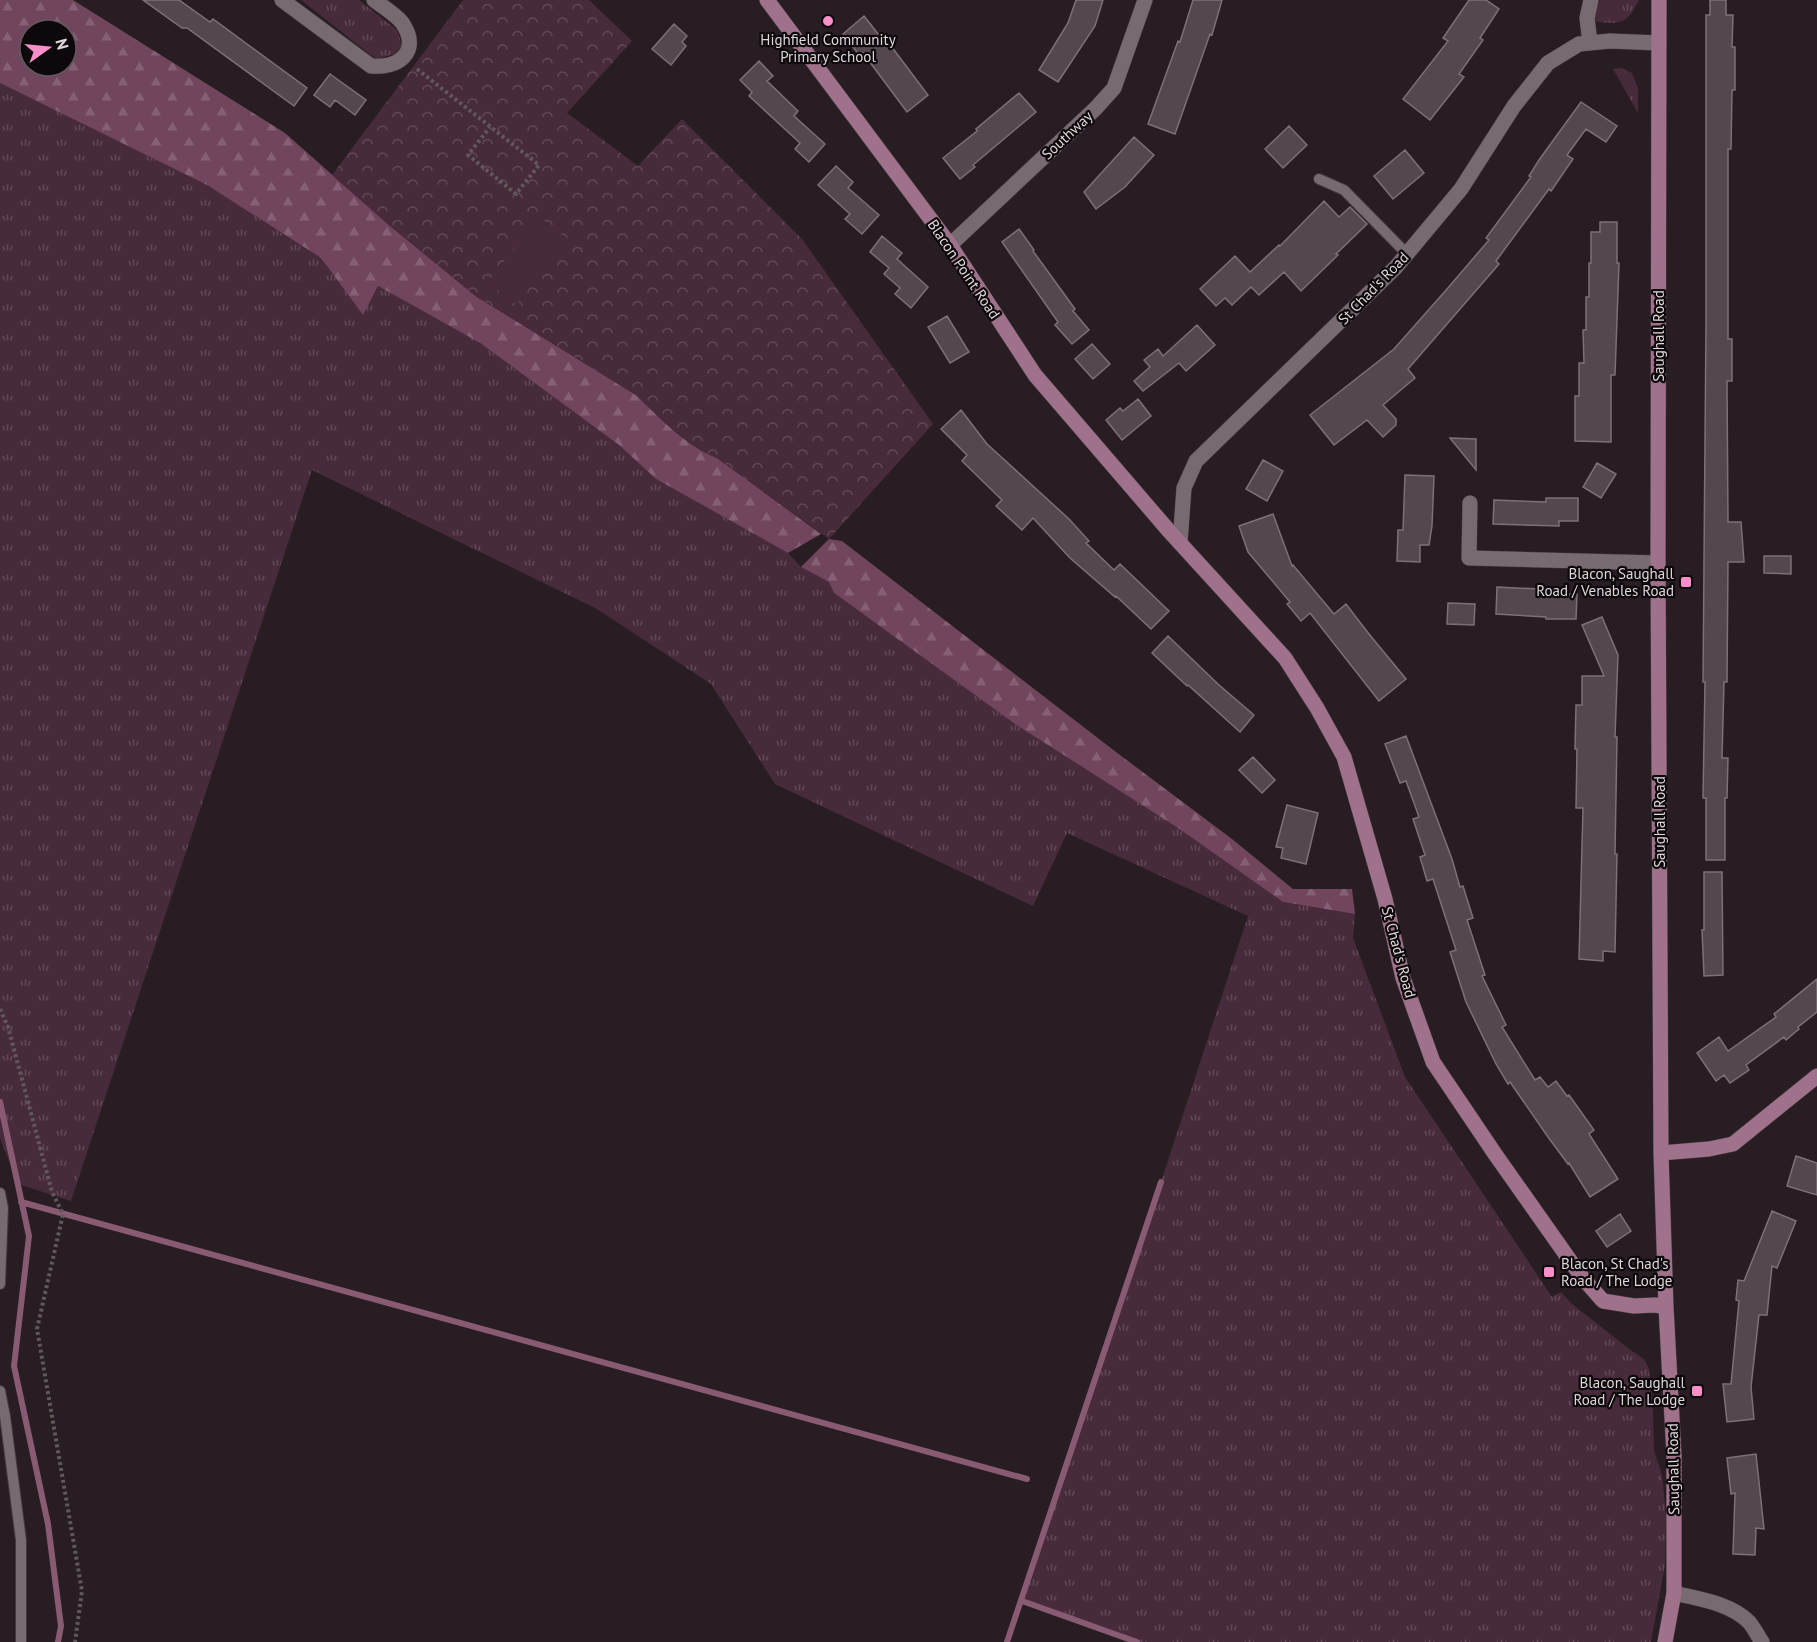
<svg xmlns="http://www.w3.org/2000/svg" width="1817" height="1642" viewBox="0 0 1817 1642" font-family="'PT Sans',sans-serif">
  <defs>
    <pattern id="grass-tufts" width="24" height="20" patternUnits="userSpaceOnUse" patternTransform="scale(1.5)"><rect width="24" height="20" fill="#482b3b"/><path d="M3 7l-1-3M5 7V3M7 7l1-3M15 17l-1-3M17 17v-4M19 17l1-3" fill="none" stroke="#624957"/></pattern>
    <pattern id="forest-firs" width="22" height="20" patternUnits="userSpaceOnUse" patternTransform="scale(1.5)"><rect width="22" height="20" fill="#71455c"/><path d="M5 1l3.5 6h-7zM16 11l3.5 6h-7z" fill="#855f73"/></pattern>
    <pattern id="park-crowns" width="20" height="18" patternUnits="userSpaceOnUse" patternTransform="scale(1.5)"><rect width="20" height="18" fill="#482b3b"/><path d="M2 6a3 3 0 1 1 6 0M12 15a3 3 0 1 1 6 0" fill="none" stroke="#624957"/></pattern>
  </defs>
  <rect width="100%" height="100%" fill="#271d22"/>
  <path fill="url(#grass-tufts)" d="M301 0H359L397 30 402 46 395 54 376 59Z
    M1600 0H1639C1627 25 1619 25 1593 21Z
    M1621 68 1632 73 1638 88V113L1613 69Z
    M0 83 207 185 321 258 363 315 378 286 480 343 619 445 656 479 788 553 801 567 830 582 834 593 1015 724 1178 828 1283 902 1355 914 1353 938 1405 1077 1552 1297 1561 1292 1571 1303 1629 1349 1644 1359 1649 1369 1653 1410 1654 1451 1662 1475 1666 1517 1665 1565 1651 1642H1137L1022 1601 1161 1182 1248 916 1067 833 1033 906 775 784 711 684 597 609 312 470 71 1201 18 1184 0 1138Z"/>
  <path fill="url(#forest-firs)" fill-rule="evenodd" d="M0 0H73L285 133 389 225 477 297 636 395C660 418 686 446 717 458L821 534 788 553 656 479 619 445 480 343 378 286 363 315 321 258 207 185 0 83ZM30 30H66V66H30Z
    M829 539 842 541 1116 752 1232 839 1293 889H1352L1355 914 1283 902 1178 828 1015 724 834 593 829 582 801 567Z"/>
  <path fill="url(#park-crowns)" d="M463 0H589L632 41 567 113 638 166 682 119 802 239 933 424 829 539 717 458C686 446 660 418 636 395L477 297 389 225 332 175Z"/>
  <path fill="#482b3b" d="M539 217 568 239 516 305 488 282Z"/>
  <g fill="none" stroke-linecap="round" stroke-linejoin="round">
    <path stroke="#895b73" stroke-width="6" d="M0 1102 29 1236 14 1366 48 1524 61 1626 58 1642
      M21 1202 1027 1479
      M1022 1601 1137 1642
      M1007 1642 1161 1182"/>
  </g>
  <path fill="#54474d" stroke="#7e7077" stroke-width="1.5" d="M143 0H179L210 22 213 19 307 88 294 106 187 28H182Z
    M1076 0H1103L1095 26 1058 82 1039 70 1068 23Z
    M1193 0H1222L1212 35 1210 34 1175 134 1148 124 1178 41 1180 42Z
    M1469 0H1486L1499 9 1480 38 1483 40 1459 74 1464 77 1430 120 1403 99 1448 41 1443 38Z
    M1710 0H1726V15H1733L1732 47H1735V90H1732L1731 149H1728V339H1732V381H1727L1728 522H1741L1744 562H1728L1727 682H1724L1722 758H1728L1727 798H1725V860H1706V798H1703L1705 682H1703L1706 321V15H1710Z
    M864 16 886 44 888 42 928 95 907 112 863 53 860 56 843 34Z
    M674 24 687 36 682 42 686 46 671 65 652 49Z
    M759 61 773 76 767 81 798 111 794 116 825 144 809 162 795 149 800 143 749 96 752 92 740 80Z
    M330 74 366 100 355 115 335 100 330 107 314 95Z
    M1019 93 1036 112 973 165 975 167 960 179 943 158 977 131 976 129Z
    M1581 102 1617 126 1606 142 1586 129 1567 155 1573 159 1551 191 1549 189 1496 261 1499 264 1408 369 1415 378 1383 405 1396 419V425L1383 437 1367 420 1334 445 1310 415 1394 349 1447 289 1489 240 1486 238 1531 177 1529 176 1539 160Z
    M1289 126 1307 145 1283 168 1265 149Z
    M1134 137 1154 155 1125 187 1096 209 1084 192Z
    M1405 150 1424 173 1393 199 1374 176Z
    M836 166 853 182 848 188 879 215 862 234 845 219 850 214 818 185Z
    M1324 201 1339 217 1350 207 1367 224 1336 254 1338 255 1301 291 1284 272 1259 295 1251 287 1232 305 1225 298 1216 306 1200 289 1235 256 1250 272 1279 245 1280 246Z
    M1600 222H1617V263H1619L1615 375H1611V442L1575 441V396H1579V363H1584L1583 330H1586V297H1589V263H1591V232H1600Z
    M1019 229 1034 250 1033 251 1075 309 1073 311 1089 330 1072 344 1055 325 1058 322 1002 242Z
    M882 236 902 253 897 259 928 287 911 308 895 294 900 288 884 274 889 268 870 252Z
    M947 316 969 352 950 363 928 327Z
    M1197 325 1215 345 1186 371 1179 363 1143 391 1134 381 1150 367 1144 360 1158 349 1163 356Z
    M1092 344 1110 364 1093 379 1075 359Z
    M1138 399 1151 416 1122 440 1106 420 1120 408 1123 411Z
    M961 410 987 444 1069 519 1089 541 1086 543 1114 570 1120 564 1169 611 1151 629 1116 596 1115 597 1070 558 1033 518 1022 530 996 506 1002 500 962 461 967 455 941 429Z
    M1450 438 1476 439V470Z
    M1263 460 1283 471 1267 501 1246 489Z
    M1597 463 1616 474 1601 498 1583 487Z
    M1405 475 1434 476 1432 526 1429 545H1420V562L1397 561 1398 530H1403Z
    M1546 498H1578V521H1559V526L1493 524 1494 500 1546 502Z
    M1273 514 1292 566 1293 565 1334 614 1346 604 1369 634 1406 679 1379 701 1310 613 1301 621 1287 604 1290 602 1248 552 1239 526Z
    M1764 556H1791V574L1764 573Z
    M1497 587 1560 590V594H1577L1576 619H1546V617L1496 614Z
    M1448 603 1475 604 1474 625 1447 624Z
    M1602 617 1618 655 1615 737H1617L1615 854H1617L1615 952 1603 951V961L1579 959 1583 808H1576L1577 749H1575L1576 705H1582V676H1604L1582 625Z
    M1168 636 1219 685 1254 715 1240 732 1188 685 1187 686 1152 653Z
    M1406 736 1452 859 1460 887 1463 886 1473 918 1467 920 1485 975 1482 976 1506 1025 1502 1027 1535 1080 1540 1077 1548 1087 1556 1081 1567 1096 1569 1095 1594 1130 1589 1134 1618 1179 1590 1197 1569 1163 1568 1164 1548 1137 1510 1082 1508 1084 1496 1064 1466 1002 1450 952 1456 950 1433 879 1427 881 1420 857 1425 855 1413 819 1419 817 1406 781 1400 783 1385 744Z
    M1253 757 1275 780 1262 793 1239 770Z
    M1287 805 1318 813 1306 864 1281 858 1283 848 1276 847Z
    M1704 872H1722L1723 975 1704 976 1702 930H1704Z
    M1817 979V1012L1798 1027 1799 1029 1786 1040 1784 1037 1746 1065 1749 1070 1730 1083 1724 1075 1716 1081 1697 1053 1719 1037 1728 1051 1776 1017 1774 1014Z
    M1796 1156 1817 1163V1195L1787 1186Z
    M1772 1211 1796 1221 1777 1268 1772 1266 1767 1315H1759L1751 1387 1754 1419 1727 1422 1723 1384H1731L1739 1301 1736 1300 1738 1280 1744 1281Z
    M1620 1214 1631 1231 1607 1247 1596 1231Z
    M1756 1454 1764 1529 1756 1528 1755 1555 1733 1554 1735 1493 1731 1494 1727 1458Z"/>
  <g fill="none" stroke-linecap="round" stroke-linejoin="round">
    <defs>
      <path id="lane" d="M1319 179 1344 190 1407 254
        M0 1193 3 1208 0 1284
        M0 1391 5 1416 21 1540V1642"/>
      <path id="street" d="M282 0 371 66C398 69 421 52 403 24 398 16 382 6 374 0
        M1590 43 1587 18 1591 0
        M950 245 1096 108 1114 88 1145 0
        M1470 503 1469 558 1658 563
        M1180 543 1184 488 1196 461 1396 267 1461 189 1514 106 1548 63 1579 44 1610 41 1659 43
        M1674 1593C1699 1599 1730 1603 1749 1622 1754 1628 1758 1636 1762 1642"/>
      <path id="secondary" d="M767 0 950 245 1035 375 1169 531 1285 658 1317 708 1344 757 1385 899 1403 978 1433 1062 1495 1154 1581 1276 1603 1301 1634 1306 1655 1305 1666 1307
        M1659 0 1658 563 1661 1153 1666 1307 1674 1455V1593L1665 1642
        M1661 1153 1709 1149 1733 1144 1817 1076"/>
    </defs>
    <use href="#lane" stroke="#42393e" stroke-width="12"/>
    <use href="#street" stroke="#42393e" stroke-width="16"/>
    <use href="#secondary" stroke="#42393e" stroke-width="16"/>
    <path stroke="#61585c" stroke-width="4" stroke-dasharray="3 3" stroke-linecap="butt" d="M417 69 539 165 516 194 468 155 490 127
      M0 1009 8 1027 52 1192 63 1214 37 1329 82 1591 75 1642"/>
    <use href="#lane" stroke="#776a70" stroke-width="10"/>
    <use href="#street" stroke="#776a70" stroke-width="15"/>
    <use href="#secondary" stroke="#9f718a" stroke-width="15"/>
  </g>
  <g fill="#f98fc9" stroke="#0d080b" stroke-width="2">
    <circle cx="828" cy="21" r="6"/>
    <rect x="1680" y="576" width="12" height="12" rx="3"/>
    <rect x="1543" y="1266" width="12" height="12" rx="3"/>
    <rect x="1691" y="1385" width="12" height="12" rx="3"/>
  </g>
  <g text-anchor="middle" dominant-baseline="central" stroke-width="4.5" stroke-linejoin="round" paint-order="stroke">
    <g font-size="15" fill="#dfd8db" stroke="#0d080b" text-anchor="end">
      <text x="828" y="39" text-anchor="middle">Highfield Community<tspan x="828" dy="17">Primary School</tspan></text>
      <text x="1674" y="573">Blacon, Saughall<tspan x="1674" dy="17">Road / Venables Road</tspan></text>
      <text x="1561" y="1263" text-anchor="start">Blacon, St Chad's<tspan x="1561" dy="17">Road / The Lodge</tspan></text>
      <text x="1685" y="1382">Blacon, Saughall<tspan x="1685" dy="17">Road / The Lodge</tspan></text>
    </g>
    <g font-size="15" fill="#dfd8db" stroke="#0d080b">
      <text transform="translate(1067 135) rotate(-43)">Southway</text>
      <text transform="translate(964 269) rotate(56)">Blacon Point Road</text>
      <text transform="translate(1373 288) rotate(-46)">St Chad's Road</text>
      <text transform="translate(1658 336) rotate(-90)">Saughall Road</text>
      <text transform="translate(1659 822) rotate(-90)">Saughall Road</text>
      <text transform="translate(1399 952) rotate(75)">St Chad's Road</text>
      <text transform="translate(1673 1469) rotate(-91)">Saughall Road</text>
    </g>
  </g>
  <g transform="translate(48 48) rotate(75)"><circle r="28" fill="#0d080b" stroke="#615b5e" stroke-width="1.5"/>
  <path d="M0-4.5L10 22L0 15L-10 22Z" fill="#f98fc9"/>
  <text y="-9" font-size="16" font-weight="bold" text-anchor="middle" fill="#dfd8db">N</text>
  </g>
</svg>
